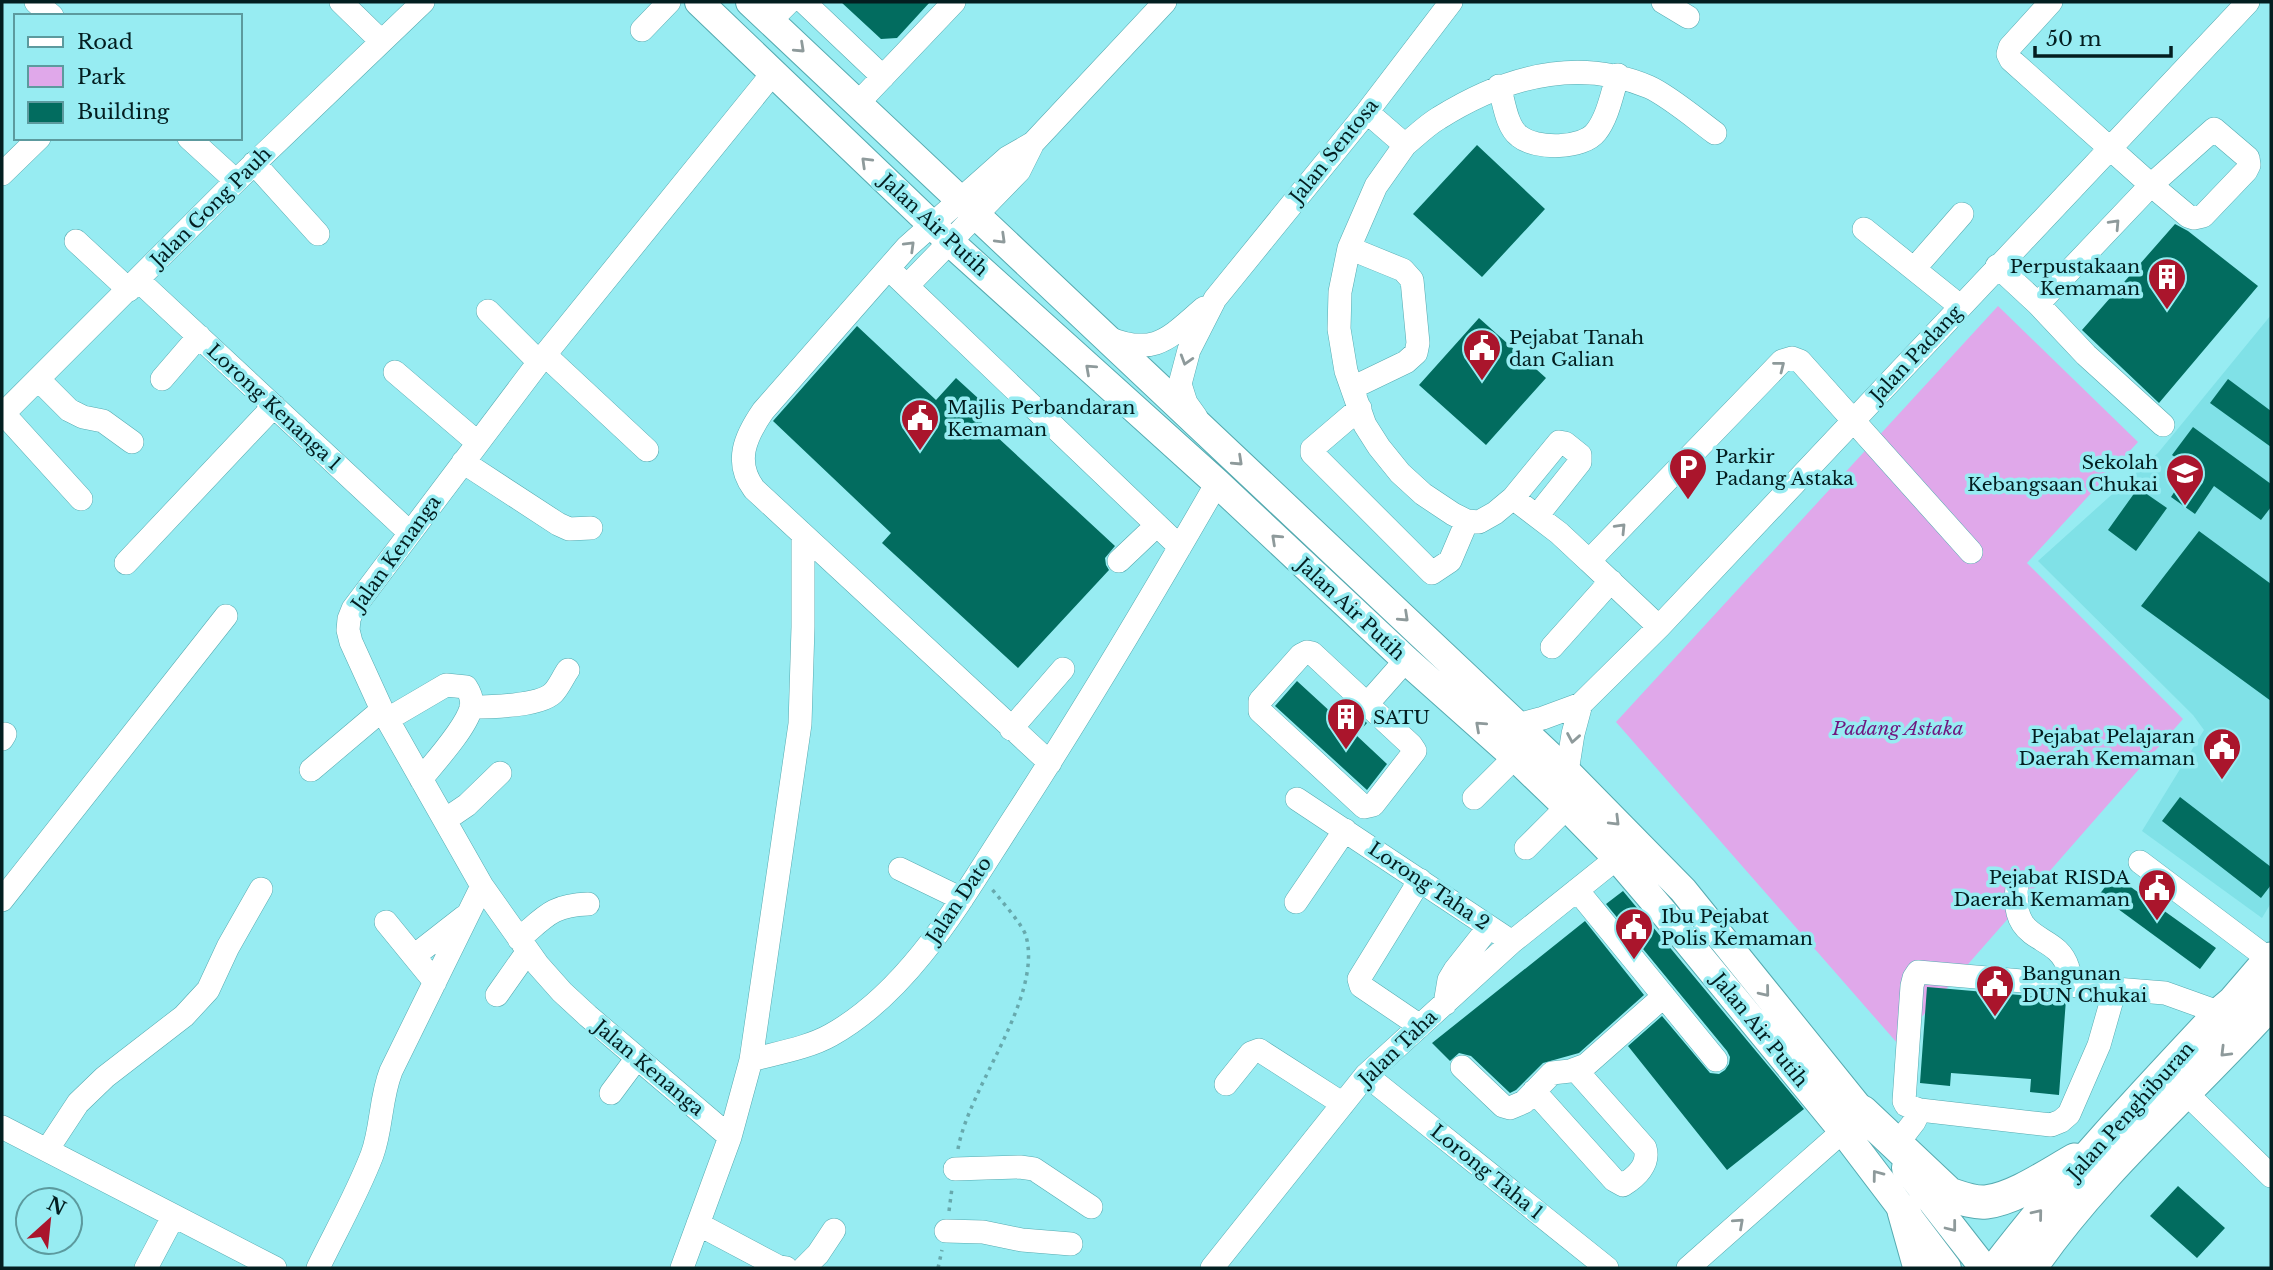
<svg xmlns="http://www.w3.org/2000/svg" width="2273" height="1270" viewBox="0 0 2273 1270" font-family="'Libre Baskerville',serif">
  <rect width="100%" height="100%" fill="#97ecf2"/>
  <path fill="#80e1e7" d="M2271 315V903L2262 918 2142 831 2204 730 2193 715 2038 561 2158 453Z"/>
  <path fill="#e0a8ea" d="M1998 306 2138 442 2027 563 2183 719 1898 1044 1616 722Z"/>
  <path fill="#026c5f" d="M841 2H930L897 38 881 39Z
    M1477 145 1545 209 1482 277 1413 214Z
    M2175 224 2188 231 2258 286 2159 403 2082 330Z
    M1479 318 1546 378 1486 445 1419 385Z
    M857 326 936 400 956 378 991 410 981 422 1115 546 1105 558 1106 565 1109 570 1018 668 882 543 891 533 773 421Z
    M2228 379 2271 411V447L2210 403Z
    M2193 427 2271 484V507L2261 520 2214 486 2195 514 2171 497 2190 468 2172 455Z
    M2138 488 2167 508 2136 551 2108 530Z
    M2199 531 2271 584V701L2141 606Z
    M1297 681 1334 715 1345 703 1367 723 1356 735 1387 764 1367 790 1275 706Z
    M2180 797 2271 867V885L2261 898 2162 821Z
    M2114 875 2216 948 2200 969 2099 895Z
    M1623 891 1804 1109 1727 1170 1628 1046 1662 1016 1710 1073 1719 1074 1725 1070 1729 1064 1730 1057 1727 1051 1606 904Z
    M1585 921 1644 995 1579 1053 1543 1063 1516 1090 1510 1093 1471 1056 1459 1053 1450 1061 1432 1043Z
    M1927 987 2066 999 2059 1095 2030 1092 2031 1079 1951 1073 1950 1086 1920 1083Z
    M2178 1186 2225 1228 2197 1258 2150 1216Z"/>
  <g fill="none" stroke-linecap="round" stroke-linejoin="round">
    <defs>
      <path id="minor" d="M36 2 52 16
        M341 2 381 41
        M804 2 883 77
        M1663 2 1688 17
        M771 20 789 2
        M642 30 669 2
        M1499 86C1504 101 1506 126 1519 136 1536 150 1583 149 1596 132 1608 117 1612 93 1618 75
        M858 103 954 2
        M1367 112 1405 145 1376 186 1349 248 1340 292 1339 329 1346 371 1365 425 1379 447 1400 473 1423 494 1453 514 1467 521 1479 522 1495 513 1513 498 1559 533 1589 561
        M2214 129 2248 158 2249 165 2246 171 2203 216 2194 218 2188 216 2151 185Z
        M189 138 236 181
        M1033 143 1007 158 907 247 763 411C745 437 734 462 754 489L1050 763
        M1405 145C1416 136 1427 125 1439 118 1503 78 1576 56 1649 87 1669 96 1696 119 1715 133
        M254 163 318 234
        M2 174 39 138
        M1864 229 1960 306
        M76 241 129 290
        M1349 248 1403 270 1412 280 1418 343 1416 353 1406 362 1352 388
        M1997 266 2038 304 2151 185 2011 60 2008 54 2010 47 2051 2
        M889 269 1180 547
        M1914 269 1962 214
        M138 280 410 533
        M907 286 1019 171 1033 143 1165 2
        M2038 304 2086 355 2163 425
        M488 311 539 362
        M1106 337C1155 358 1170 337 1204 308
        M545 355 647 450
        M395 372 478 443
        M38 379 69 410 83 417 103 421 132 442
        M162 379 199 336
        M1360 408 1312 449V453L1432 573 1450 561 1467 521
        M3 413 81 499
        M2 415 236 181 423 2
        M1196 417 1186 403 1180 384 1189 350 1215 299 1367 112 1451 2
        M463 462 558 524 569 529 591 528
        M1513 498 1559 442 1565 443 1580 455V462L1537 516
        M1119 561 1157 525
        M126 563 274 406
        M1659 627 1589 561 1782 361 1792 358 1800 361 1971 552
        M1552 647 1611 581
        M1307 652 1312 653 1411 745 1415 751 1373 805 1364 807 1260 711V701L1301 655Z
        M1368 703 1406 660
        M471 707C489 707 540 706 553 693 559 687 563 677 568 670
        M388 719 446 685 466 687C470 693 473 700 471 708 466 728 435 762 421 779
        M1517 725 1543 718 1581 704 1659 627 2248 2
        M1011 729 1063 669
        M2 739 5 734
        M311 770 382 710
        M1567 772 1573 734 1581 704
        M1474 798 1515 757
        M1297 799 1512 942
        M445 820 467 805 500 773
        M1526 848 1567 807
        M2140 862 2270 960
        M900 869 962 899
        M2017 888C2010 946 2057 931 2068 968 2070 973 2070 979 2070 985
        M1577 890 1716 1060
        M2 900 226 616
        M1296 902 1345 830
        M386 922 435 982
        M519 939C545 917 552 905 588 904
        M414 956 464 917
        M1918 972 2115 989 2099 1045 2069 1114 2061 1121 2051 1125 1920 1110 1906 1105 1904 1101 1912 986 1914 978Z
        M2115 989 2165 993 2221 1013
        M497 995 528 951
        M1445 1004 1449 980 1455 970 1489 927
        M1420 1026 1361 986 1359 979 1420 880
        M751 1060 800 724 803 627V535
        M1462 1067 1503 1106 1510 1108 1524 1102 1552 1073 1570 1071 1586 1065 1664 996
        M1366 1075 1607 1268
        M1226 1084 1251 1053 1259 1050 1343 1104
        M1534 1091 1614 1180 1623 1185C1636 1177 1650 1164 1645 1148L1575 1069
        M2185 1092 2271 1176
        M611 1093 637 1058
        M2 1127 275 1268
        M730 1137 588 1016 562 992 538 965 482 886 382 710 351 642 348 630 349 619 353 609 539 362 773 73
        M1897 1144 1914 1122 1920 1110
        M47 1150 78 1103 105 1077 184 1016 208 990 228 947 261 889
        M955 1169 1020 1167 1034 1169 1091 1207
        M698 1224 779 1267 786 1268
        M946 1231 983 1232 1022 1240 1071 1244
        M146 1268 173 1217
        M318 1268C336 1231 357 1194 372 1155 382 1128 380 1099 391 1071L482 886
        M682 1268 730 1137 751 1060C777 1053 808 1048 831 1035 912 990 965 893 1014 818 1085 709 1152 596 1217 483
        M804 1268 818 1254 834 1230
        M1212 1268 1366 1075 1512 942 1617 858
        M1688 1268 1843 1131"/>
      <path id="major" d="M699 2 951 243 1217 483 1406 660 1515 757 1567 807 1617 858 1664 913 1843 1131 1947 1268
        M750 2 1567 772 1683 890 1875 1128
        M1906 1168 1984 1268"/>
      <path id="highway" d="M1862 1112 1949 1194C1961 1198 1973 1203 1986 1202 2014 1199 2050 1174 2075 1160
        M1904 1211 1920 1268
        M1997 1268C2066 1178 2143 1096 2221 1013L2234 1002 2271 959
        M2030 1268C2098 1169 2191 1091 2271 1002"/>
    </defs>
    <use href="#minor" stroke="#55aab0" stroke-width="24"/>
    <use href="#major" stroke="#55aab0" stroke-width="30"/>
    <use href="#highway" stroke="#55aab0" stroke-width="35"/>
    <path stroke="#67a9ad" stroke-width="3.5" stroke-dasharray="3.5 5" stroke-linecap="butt" d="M958 1149C969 1086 1043 998 1026 936 1023 925 999 898 991 888
      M949 1211 952 1188
      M938 1268 942 1250"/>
    <use href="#minor" stroke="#fff" stroke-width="23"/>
    <use href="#major" stroke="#fff" stroke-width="28"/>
    <use href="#highway" stroke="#fff" stroke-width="33"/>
  </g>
  <defs><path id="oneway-chevron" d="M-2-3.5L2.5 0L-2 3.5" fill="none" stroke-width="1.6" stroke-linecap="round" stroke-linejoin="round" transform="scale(1.75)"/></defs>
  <g stroke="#8e9a9b">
    <use href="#oneway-chevron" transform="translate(800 48) rotate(43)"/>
    <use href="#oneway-chevron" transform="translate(866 162) rotate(-136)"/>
    <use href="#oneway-chevron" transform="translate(2115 224) rotate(-47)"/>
    <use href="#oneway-chevron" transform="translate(1001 239) rotate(44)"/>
    <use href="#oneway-chevron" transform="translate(910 246) rotate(-44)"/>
    <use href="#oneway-chevron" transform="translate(1186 360) rotate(107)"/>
    <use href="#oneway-chevron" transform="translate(1780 366) rotate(-38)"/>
    <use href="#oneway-chevron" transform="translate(1090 369) rotate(-138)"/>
    <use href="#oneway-chevron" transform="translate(1238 461) rotate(43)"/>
    <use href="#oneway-chevron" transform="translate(1621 528) rotate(-46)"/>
    <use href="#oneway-chevron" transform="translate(1276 539) rotate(-137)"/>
    <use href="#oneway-chevron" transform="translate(1404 617) rotate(43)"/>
    <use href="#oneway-chevron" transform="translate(1480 726) rotate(-138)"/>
    <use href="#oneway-chevron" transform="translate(1573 738) rotate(100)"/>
    <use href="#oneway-chevron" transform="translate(1615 821) rotate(45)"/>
    <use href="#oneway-chevron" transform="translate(1765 992) rotate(51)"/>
    <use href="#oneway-chevron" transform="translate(2225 1052) rotate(135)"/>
    <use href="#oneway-chevron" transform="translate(1877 1175) rotate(-127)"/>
    <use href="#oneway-chevron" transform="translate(2038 1214) rotate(-51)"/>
    <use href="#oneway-chevron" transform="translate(1739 1223) rotate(-42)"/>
    <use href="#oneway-chevron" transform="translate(1952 1227) rotate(52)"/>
  </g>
  <defs>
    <symbol id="building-pin" viewBox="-11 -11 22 30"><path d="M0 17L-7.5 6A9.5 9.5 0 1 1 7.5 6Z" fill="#aa152c" stroke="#97ecf2"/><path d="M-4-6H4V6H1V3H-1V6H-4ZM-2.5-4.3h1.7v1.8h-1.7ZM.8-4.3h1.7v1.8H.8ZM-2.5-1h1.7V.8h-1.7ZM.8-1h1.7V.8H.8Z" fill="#fff"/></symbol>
    <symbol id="civic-pin" viewBox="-11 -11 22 30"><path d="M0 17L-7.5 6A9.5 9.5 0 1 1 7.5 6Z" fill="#aa152c" stroke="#97ecf2"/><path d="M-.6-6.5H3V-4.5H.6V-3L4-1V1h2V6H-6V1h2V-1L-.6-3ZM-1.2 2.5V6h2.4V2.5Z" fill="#fff"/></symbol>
    <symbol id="parking-pin" viewBox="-11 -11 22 30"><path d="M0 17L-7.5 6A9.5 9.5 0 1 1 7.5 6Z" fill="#aa152c" stroke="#97ecf2"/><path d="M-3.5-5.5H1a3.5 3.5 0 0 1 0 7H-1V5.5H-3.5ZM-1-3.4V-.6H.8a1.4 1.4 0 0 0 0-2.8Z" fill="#fff"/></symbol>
    <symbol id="school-pin" viewBox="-11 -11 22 30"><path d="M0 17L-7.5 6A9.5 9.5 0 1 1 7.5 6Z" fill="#aa152c" stroke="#97ecf2"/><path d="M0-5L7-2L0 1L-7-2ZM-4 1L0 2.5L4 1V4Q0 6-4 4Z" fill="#fff"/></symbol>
  </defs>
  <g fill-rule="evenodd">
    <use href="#building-pin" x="2145" y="255" width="44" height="60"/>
    <use href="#civic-pin" x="1460" y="326" width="44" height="60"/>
    <use href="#civic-pin" x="898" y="396" width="44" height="60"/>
    <use href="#parking-pin" x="1666" y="445" width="44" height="60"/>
    <use href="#school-pin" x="2163" y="451" width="44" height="60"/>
    <use href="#building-pin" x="1324" y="695" width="44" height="60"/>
    <use href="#civic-pin" x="2200" y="725" width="44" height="60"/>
    <use href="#civic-pin" x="2135" y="866" width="44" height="60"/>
    <use href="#civic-pin" x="1612" y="905" width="44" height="60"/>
    <use href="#civic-pin" x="1973" y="962" width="44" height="60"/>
  </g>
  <g text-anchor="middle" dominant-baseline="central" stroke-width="7" stroke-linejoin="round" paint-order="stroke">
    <g font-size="19" fill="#031e20" stroke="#97ecf2">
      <text transform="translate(1334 151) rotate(-51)">Jalan Sentosa</text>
      <text transform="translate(211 207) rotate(-45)">Jalan Gong Pauh</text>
      <text transform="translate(934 225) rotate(43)">Jalan Air Putih</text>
      <text transform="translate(1916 354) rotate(-47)">Jalan Padang</text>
      <text transform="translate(274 407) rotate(43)">Lorong Kenanga 1</text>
      <text transform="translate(396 553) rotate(-54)">Jalan Kenanga</text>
      <text transform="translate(1351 609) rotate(43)">Jalan Air Putih</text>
      <text transform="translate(1429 886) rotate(34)">Lorong Taha 2</text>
      <text transform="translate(959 900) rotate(-56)">Jalan Dato</text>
      <text transform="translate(1760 1030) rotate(51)">Jalan Air Putih</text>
      <text transform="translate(1398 1048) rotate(-44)">Jalan Taha</text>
      <text transform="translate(649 1068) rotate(40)">Jalan Kenanga</text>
      <text transform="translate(2131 1111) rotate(-48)">Jalan Penghiburan</text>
      <text transform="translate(1487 1172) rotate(39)">Lorong Taha 1</text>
    </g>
    <g font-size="19" fill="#031e20" stroke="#97ecf2" text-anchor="start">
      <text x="2140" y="266" text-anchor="end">Perpustakaan<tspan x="2140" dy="22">Kemaman</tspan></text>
      <text x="1509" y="337">Pejabat Tanah<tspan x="1509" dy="22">dan Galian</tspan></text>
      <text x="947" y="407">Majlis Perbandaran<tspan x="947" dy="22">Kemaman</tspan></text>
      <text x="1715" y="456">Parkir<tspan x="1715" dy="22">Padang Astaka</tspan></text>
      <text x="2158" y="462" text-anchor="end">Sekolah<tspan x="2158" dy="22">Kebangsaan Chukai</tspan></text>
      <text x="1373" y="717">SATU</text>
      <text x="2195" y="736" text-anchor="end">Pejabat Pelajaran<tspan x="2195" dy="22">Daerah Kemaman</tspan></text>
      <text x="2130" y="877" text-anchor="end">Pejabat RISDA<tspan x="2130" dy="22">Daerah Kemaman</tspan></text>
      <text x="1661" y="916">Ibu Pejabat<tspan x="1661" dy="22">Polis Kemaman</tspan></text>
      <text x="2022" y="973">Bangunan<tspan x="2022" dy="22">DUN Chukai</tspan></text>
    </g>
    <g font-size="19" font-style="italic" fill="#70177f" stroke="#97ecf2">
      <text x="1898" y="728">Padang Astaka</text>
    </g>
  </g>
  <rect width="2273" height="1270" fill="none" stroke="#031e20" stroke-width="7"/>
  <rect x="14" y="14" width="228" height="126" fill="#97ecf2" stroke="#5c9a9e" stroke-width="2"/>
  <rect x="28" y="37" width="35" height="10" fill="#ffffff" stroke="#5c9a9e" stroke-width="2"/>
  <text x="77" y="49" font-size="21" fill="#031e20">Road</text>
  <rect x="28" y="66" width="35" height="21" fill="#e0a8ea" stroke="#5c9a9e" stroke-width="2"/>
  <text x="77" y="84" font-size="21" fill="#031e20">Park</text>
  <rect x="28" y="102" width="35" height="21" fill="#026c5f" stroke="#5c9a9e" stroke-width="2"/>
  <text x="77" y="119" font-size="21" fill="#031e20">Building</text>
  <g transform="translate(49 1221) rotate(27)"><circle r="33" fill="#97ecf2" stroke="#5c9a9e" stroke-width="2"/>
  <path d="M0-5L12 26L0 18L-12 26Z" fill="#aa152c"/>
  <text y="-10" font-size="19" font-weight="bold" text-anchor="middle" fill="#031e20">N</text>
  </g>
  <path d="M2035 46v10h136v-10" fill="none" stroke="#031e20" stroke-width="3.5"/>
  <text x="2046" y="46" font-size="21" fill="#031e20" stroke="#97ecf2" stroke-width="5" paint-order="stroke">50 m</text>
</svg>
